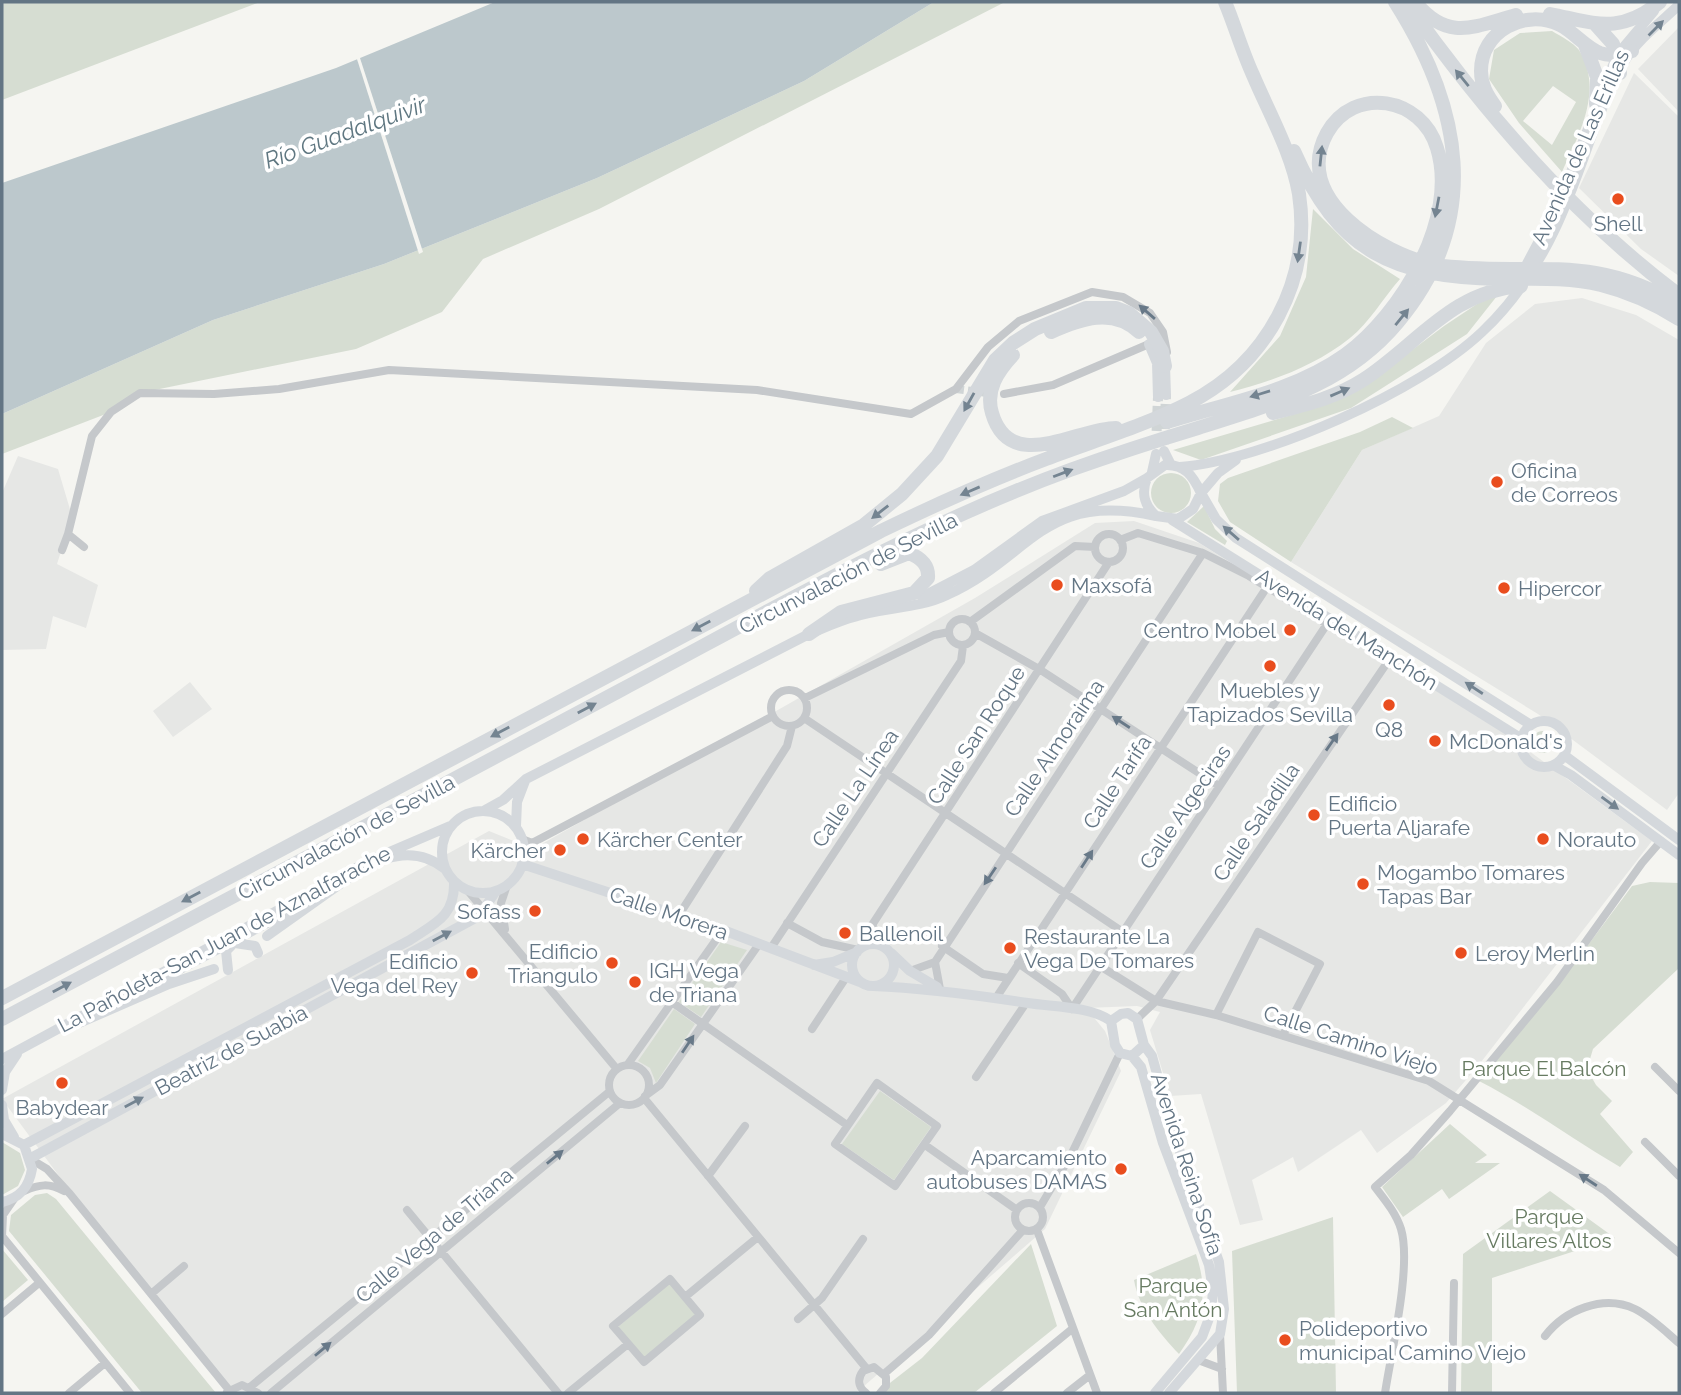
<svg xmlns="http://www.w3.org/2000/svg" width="1681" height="1395" viewBox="0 0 1681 1395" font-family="Raleway,sans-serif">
  <rect width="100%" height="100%" fill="#f5f5f1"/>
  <path fill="#e6e7e5" d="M1679 27V112L1638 69Z
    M1634 73 1679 117V276L1641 249 1579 188Z
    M1582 298 1636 315 1679 340V793L1667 810 1538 714 1291 562 1362 450 1439 416 1486 343 1535 304Z
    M18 456 58 469 72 516 57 564 98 585 86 628 53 616 46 649 2 650V493Z
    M1134 521 1199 543 1503 732 1652 841 1478 1066 1446 1103 1377 1153 1361 1130 1298 1172 1293 1157 1252 1180 1263 1220 1240 1225 1201 1094 1170 1096 1150 1030 1160 1012 1137 1006 1086 1008 1105 1031 1121 1071 1045 1229 856 1393H233L96 1226 2 1099 489 831 533 849 975 598 1095 523Z
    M190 682 212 709 173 737 153 711Z"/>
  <path fill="#d6ddd2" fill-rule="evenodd" d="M2 2H260L2 100Z
    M934 2H1005L599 209 483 259 442 312 356 349 140 393 111 412 2 454V414L213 320 384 264 597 178 804 81Z
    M1552 31C1560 36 1574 43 1579 50 1604 90 1579 134 1562 172L1519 123 1489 79 1494 50 1520 33ZM1553 86 1576 102 1552 145 1523 121Z
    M1313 209 1353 249 1400 279C1384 297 1369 323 1350 338 1315 366 1273 381 1230 392L1280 336 1306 277Z
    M1497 296 1467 334 1351 408 1201 460 1173 450 1322 406 1359 390 1444 326 1480 302Z
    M1392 417 1413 428 1362 450 1291 562 1230 522 1218 501 1220 484 1228 478 1360 432Z
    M1151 493a20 20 0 1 1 40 0a20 20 0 1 1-40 0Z
    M1204 506 1215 529 1227 541 1225 545 1187 522Z
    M1532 742a11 11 0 1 1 22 0a11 11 0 1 1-22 0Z
    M1650 882 1679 883V968L1593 1049 1587 1069 1596 1085 1612 1101 1600 1114 1633 1152 1620 1167C1572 1139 1528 1106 1479 1081L1559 984 1632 886Z
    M721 942 747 950 701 1017 679 1002Z
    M674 1009 695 1024 656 1083 650 1068 638 1061Z
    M880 1091 931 1127 894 1180 842 1144Z
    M1450 1124 1487 1155 1475 1163H1500L1449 1199 1442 1189 1403 1217 1382 1187Z
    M2 1142 20 1153 25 1170 18 1186 2 1195Z
    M1550 1191 1615 1238 1492 1278V1393H1461L1463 1254Z
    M47 1193 56 1199 216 1393H142L9 1231 11 1215 35 1195Z
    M1333 1217 1336 1393H1237L1232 1251Z
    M1031 1244 1057 1326 974 1393H877L922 1358Z
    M2 1249 28 1280 2 1302Z
    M1196 1254C1209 1293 1203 1321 1179 1354 1160 1334 1139 1309 1134 1280Z
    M670 1283 696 1314 644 1358 618 1327Z"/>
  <path fill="#bcc8cc" d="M495 2H934L804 81 597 178 384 264 213 320 2 414V183L336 68Z"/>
  <path fill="#f5f5f1" d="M359 55 423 252 419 254 356 56Z"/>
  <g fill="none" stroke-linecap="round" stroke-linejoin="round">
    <path stroke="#d0d5d6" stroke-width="8" stroke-dasharray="8 4" stroke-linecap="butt" d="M956 389 995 394"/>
    <path stroke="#d0d5d6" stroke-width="10" stroke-dasharray="10 5" stroke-linecap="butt" d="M1164 444 1166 395
      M1156 446 1158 397"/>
    <path stroke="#c5c8cb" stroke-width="8" d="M1004 394 1053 385 1149 344
      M1095 548a14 14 0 1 1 28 0a14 14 0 1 1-28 0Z
      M84 547 68 534 92 436 111 412 140 393 214 394 279 389 389 370 757 390 911 414 956 389 988 347 1019 321 1092 292 1123 297 1150 313 1163 332 1167 352
      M62 550 68 534
      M949 632a13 13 0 1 1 26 0a13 13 0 1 1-26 0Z
      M970 622 1075 546 1095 547
      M975 633 1039 669 1219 786
      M771 708a18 18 0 1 1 36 0a18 18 0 1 1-36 0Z
      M805 698 934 635 949 632
      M804 718 1123 932
      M522 839 532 843 773 716
      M468 891 616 1068
      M679 915 787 746 792 726
      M787 923 822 942 858 950
      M872 925 885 948
      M505 929 501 903 507 885
      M942 946 983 974 1008 978
      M771 948 961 661 963 646
      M861 948 872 925 1109 562
      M935 962 1203 553
      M935 962 940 989
      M1018 963 1062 994 1072 1009 1327 624 1249 576 1203 553 1138 533 1120 540
      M1100 966 1156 1001 1391 657
      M910 971 935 962
      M996 998 1267 587
      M673 1003 847 1125
      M1216 1015 1258 932 1320 964 1283 1035
      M1137 1019 1156 1001 1216 1015 1429 1081 1604 1190 1679 1253
      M812 1029 845 979
      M628 1064 723 930
      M609 1085a20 20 0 1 1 40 0a20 20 0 1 1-40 0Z
      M1655 1067 1679 1091
      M976 1077 1026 1003
      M877 1083 937 1126 895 1186 835 1144Z
      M645 1096 660 1085 759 944
      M644 1098 867 1369
      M1645 1142 1679 1176
      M925 1145 1017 1210
      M32 1160 47 1169 70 1194 229 1390
      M708 1176 745 1126
      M24 1191C40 1184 49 1183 64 1191
      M1015 1217a14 14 0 1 1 28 0a14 14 0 1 1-28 0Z
      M1040 1207 1071 1155 1120 1053
      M407 1210 558 1393
      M1037 1230 1097 1393
      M2 1236 130 1393
      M2 1237 3 1215 14 1199
      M670 1279 700 1315 644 1362 613 1326Z
      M151 1294 184 1266
      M685 1297 758 1237
      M2 1314 39 1283
      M798 1319 822 1298 863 1239
      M1220 1334 1223 1393
      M1545 1336C1565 1310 1603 1294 1635 1309 1651 1317 1665 1331 1679 1343
      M1198 1360 1222 1369
      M885 1373 929 1335 1023 1230
      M250 1387 609 1092
      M227 1392 242 1385 258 1393
      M69 1393 105 1363
      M271 1393 620 1103
      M568 1393 628 1344
      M866 1393C858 1387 857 1379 863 1371L874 1367 886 1377V1386L880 1393
      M994 1393 1072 1329
      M1067 1393 1090 1375
      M1385 1393C1391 1353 1412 1266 1401 1229 1396 1213 1385 1200 1375 1187L1411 1155 1450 1111 1557 982 1642 863 1661 841
      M1452 1393 1454 1283"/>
    <path stroke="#d4d8dc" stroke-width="10" d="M1522 273 1558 205 1617 55 1654 11
      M1149 344 1157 363 1158 397
      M1165 366 1166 395
      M1164 451 1171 465
      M1236 460 1218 473 1201 493 1216 519 1236 538 1531 725
      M1165 465C1185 464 1193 476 1201 493L1193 509 1178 519 1156 516C1144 505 1141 493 1147 478Z
      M1180 467C1265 460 1420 391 1482 332 1513 303 1537 267 1555 229 1581 175 1595 114 1624 62 1637 40 1661 22 1679 5
      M1152 472 1156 454
      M1172 520 1522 739
      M922 597 974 570 1042 521 1124 491 1147 478
      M1521 744a23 23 0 1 1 46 0a23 23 0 1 1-46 0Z
      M1564 755 1679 840
      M1553 765 1571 775 1679 855
      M485 810 503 800 526 779 809 634C824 628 839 621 854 617 884 607 918 609 947 595 1033 556 1042 491 1156 516
      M442 852a41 41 0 1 1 82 0a41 41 0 1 1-82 0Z
      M516 826 517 802 525 781
      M385 859C407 852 427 854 445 869
      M522 864 723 930 860 982
      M267 936 350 877
      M235 943 255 946 258 953
      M852 965a21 21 0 1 1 42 0a21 21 0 1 1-42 0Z
      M891 953 910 971 937 987
      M814 965 833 962 857 952
      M228 970 226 951 231 946
      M148 986 297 907
      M873 986C926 988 976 995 1028 1003 1053 1007 1090 1006 1111 1021
      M1128 1013 1137 1019 1144 1045 1132 1056 1120 1053 1115 1045 1111 1021 1121 1014Z
      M70 1027 169 984 214 969
      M1144 1045 1152 1056 1174 1135 1219 1262 1224 1309 1220 1334 1169 1393
      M1132 1056 1141 1067 1163 1143 1209 1265 1213 1291 1211 1313 1202 1337 1155 1393
      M2 1059 373 859 450 826
      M2 1090 5 1072 17 1054
      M2 1105 4 1120 14 1137
      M2 1134 24 1145 32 1169C29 1187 20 1198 2 1202
      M24 1145 410 940C436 923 455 916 454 882
      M31 1158 479 916 496 891"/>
    <path stroke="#d4d8dc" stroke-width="14" d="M1406 2C1483 111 1572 215 1679 295
      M1415 2C1448 42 1473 27 1516 15
      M1550 14C1596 23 1619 35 1660 2
      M1596 25 1613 44 1620 73
      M1585 45 1597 77 1596 104
      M1495 106C1487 95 1481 85 1481 71 1481 31 1525 8 1560 25 1574 32 1585 47 1600 53 1611 57 1621 54 1632 51
      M1294 151C1338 252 1393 277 1500 279 1533 279 1568 277 1601 285 1629 292 1655 304 1679 319
      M1051 332C1080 319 1113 307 1139 332
      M1013 355C998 371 985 390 992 413 1010 475 1077 428 1116 428
      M1273 413C1304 405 1335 398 1363 380 1417 345 1451 291 1521 286
      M1167 422C1227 403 1293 392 1345 355 1401 314 1459 219 1437 148 1422 97 1354 85 1327 133 1291 199 1382 254 1435 265 1529 278 1590 250 1679 305
      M756 591 770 578 864 525 902 494 937 456 995 360 1013 343 1035 329 1086 308H1116L1129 313 1151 332 1162 351 1165 366
      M809 634 841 612 914 593 928 578C929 565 921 558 909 553L881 564
      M2 998 881 531C935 505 990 480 1046 459 1093 441 1144 426 1189 403 1267 363 1312 281 1299 194 1292 153 1269 113 1253 75 1242 51 1235 26 1225 2
      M2 1019C208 910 415 800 621 690 768 612 914 527 1070 470 1112 455 1155 441 1198 428 1273 404 1346 385 1398 322 1484 219 1461 106 1395 2"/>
  </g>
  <defs><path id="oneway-solid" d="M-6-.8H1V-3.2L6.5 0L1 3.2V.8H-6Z" transform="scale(1.75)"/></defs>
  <g fill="#748491">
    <use href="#oneway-solid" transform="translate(1656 28) rotate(-45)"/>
    <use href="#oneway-solid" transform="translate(1462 78) rotate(-129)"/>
    <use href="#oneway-solid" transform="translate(1321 156) rotate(-84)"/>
    <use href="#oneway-solid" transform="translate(1437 207) rotate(101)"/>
    <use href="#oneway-solid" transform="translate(1299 252) rotate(98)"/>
    <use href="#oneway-solid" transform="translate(1402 317) rotate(-51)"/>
    <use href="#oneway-solid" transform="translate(1340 392) rotate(-23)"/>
    <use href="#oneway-solid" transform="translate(1260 394) rotate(163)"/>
    <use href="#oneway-solid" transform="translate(969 402) rotate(119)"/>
    <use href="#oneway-solid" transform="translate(1063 473) rotate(-21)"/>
    <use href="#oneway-solid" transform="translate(970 491) rotate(157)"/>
    <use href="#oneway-solid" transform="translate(880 512) rotate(142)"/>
    <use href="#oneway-solid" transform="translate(1231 533) rotate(-139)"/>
    <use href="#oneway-solid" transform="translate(701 626) rotate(152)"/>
    <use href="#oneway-solid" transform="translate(1474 688) rotate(-147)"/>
    <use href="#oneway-solid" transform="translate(587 708) rotate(-28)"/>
    <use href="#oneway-solid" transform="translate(500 732) rotate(152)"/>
    <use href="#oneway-solid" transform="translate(1610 803) rotate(36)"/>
    <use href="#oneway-solid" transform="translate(191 897) rotate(152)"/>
    <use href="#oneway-solid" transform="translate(442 936) rotate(-28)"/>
    <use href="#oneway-solid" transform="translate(62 987) rotate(-28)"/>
    <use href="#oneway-solid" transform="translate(134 1102) rotate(-28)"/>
  </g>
  <g fill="#687988">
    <use href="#oneway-solid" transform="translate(1147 312) rotate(-139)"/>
    <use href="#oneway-solid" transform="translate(1121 722) rotate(-147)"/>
    <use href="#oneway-solid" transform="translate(1332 742) rotate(-55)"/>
    <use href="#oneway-solid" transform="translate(1087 859) rotate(-57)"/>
    <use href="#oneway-solid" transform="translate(990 876) rotate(124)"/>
    <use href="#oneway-solid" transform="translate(688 1044) rotate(-56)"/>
    <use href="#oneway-solid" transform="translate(555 1157) rotate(-39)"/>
    <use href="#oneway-solid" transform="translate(1588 1180) rotate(-147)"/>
    <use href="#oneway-solid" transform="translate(323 1349) rotate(-40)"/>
  </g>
  <g fill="#e94d1e" stroke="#fff" stroke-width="2.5">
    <circle cx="1618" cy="199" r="7"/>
    <circle cx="1497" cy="482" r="7"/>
    <circle cx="1057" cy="585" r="7"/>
    <circle cx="1504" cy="588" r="7"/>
    <circle cx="1290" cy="630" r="7"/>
    <circle cx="1270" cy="666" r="7"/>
    <circle cx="1389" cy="705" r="7"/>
    <circle cx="1435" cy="741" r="7"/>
    <circle cx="1314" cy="815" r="7"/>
    <circle cx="583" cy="839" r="7"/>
    <circle cx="1543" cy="839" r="7"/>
    <circle cx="560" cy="850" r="7"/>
    <circle cx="1363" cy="884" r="7"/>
    <circle cx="535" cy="911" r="7"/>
    <circle cx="845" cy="933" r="7"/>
    <circle cx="1010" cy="948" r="7"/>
    <circle cx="1461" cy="953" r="7"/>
    <circle cx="612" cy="963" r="7"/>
    <circle cx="472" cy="973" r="7"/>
    <circle cx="635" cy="982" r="7"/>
    <circle cx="62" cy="1083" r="7"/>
    <circle cx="1121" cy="1169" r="7"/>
    <circle cx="1285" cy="1340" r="7"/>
  </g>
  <g text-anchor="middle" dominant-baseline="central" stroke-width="7" stroke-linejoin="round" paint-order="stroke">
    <g font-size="21" fill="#637584" stroke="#fff">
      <text transform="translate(1580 147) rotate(-66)">Avenida de Las Erillas</text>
      <text transform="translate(848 573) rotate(-27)">Circunvalación de Sevilla</text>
      <text transform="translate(1347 629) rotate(32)">Avenida del Manchón</text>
      <text transform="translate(976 735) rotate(-57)">Calle San Roque</text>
      <text transform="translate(1054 748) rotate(-56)">Calle Almoraima</text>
      <text transform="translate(1117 782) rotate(-57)">Calle Tarifa</text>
      <text transform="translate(855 788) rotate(-56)">Calle La Línea</text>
      <text transform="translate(1185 807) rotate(-56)">Calle Algeciras</text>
      <text transform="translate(1256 822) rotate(-56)">Calle Saladilla</text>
      <text transform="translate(346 837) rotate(-28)">Circunvalación de Sevilla</text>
      <text transform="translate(669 913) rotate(19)">Calle Morera</text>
      <text transform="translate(224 939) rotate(-28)">La Pañoleta-San Juan de Aznalfarache</text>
      <text transform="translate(1351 1040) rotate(18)">Calle Camino Viejo</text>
      <text transform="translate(231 1050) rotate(-28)">Beatriz de Suabia</text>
      <text transform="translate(1187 1164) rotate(72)">Avenida Reina Sofía</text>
      <text transform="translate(434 1235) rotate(-40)">Calle Vega de Triana</text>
    </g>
    <g font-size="21" fill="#637584" stroke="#fff" text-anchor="start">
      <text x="1618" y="223" text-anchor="middle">Shell</text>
      <text x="1511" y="470">Oficina<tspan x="1511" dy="24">de Correos</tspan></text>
      <text x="1071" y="585">Maxsofá</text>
      <text x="1518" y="588">Hipercor</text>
      <text x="1276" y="630" text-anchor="end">Centro Mobel</text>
      <text x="1270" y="690" text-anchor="middle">Muebles y<tspan x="1270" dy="24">Tapizados Sevilla</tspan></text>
      <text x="1389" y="729" text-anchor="middle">Q8</text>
      <text x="1449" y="741">McDonald's</text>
      <text x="1328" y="803">Edificio<tspan x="1328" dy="24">Puerta Aljarafe</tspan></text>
      <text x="597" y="839">Kärcher Center</text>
      <text x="1557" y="839">Norauto</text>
      <text x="546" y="850" text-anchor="end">Kärcher</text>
      <text x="1377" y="872">Mogambo Tomares<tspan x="1377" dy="24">Tapas Bar</tspan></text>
      <text x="521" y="911" text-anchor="end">Sofass</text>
      <text x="859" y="933">Ballenoil</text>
      <text x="1024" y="936">Restaurante La<tspan x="1024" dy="24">Vega De Tomares</tspan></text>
      <text x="598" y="951" text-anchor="end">Edificio<tspan x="598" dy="24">Triangulo</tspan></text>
      <text x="1475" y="953">Leroy Merlin</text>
      <text x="458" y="961" text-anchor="end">Edificio<tspan x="458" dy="24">Vega del Rey</tspan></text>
      <text x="649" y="970">IGH Vega<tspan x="649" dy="24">de Triana</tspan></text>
      <text x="62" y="1107" text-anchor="middle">Babydear</text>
      <text x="1107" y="1157" text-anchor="end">Aparcamiento<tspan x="1107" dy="24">autobuses DAMAS</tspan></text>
      <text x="1299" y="1328">Polideportivo<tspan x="1299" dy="24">municipal Camino Viejo</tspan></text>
    </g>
    <g font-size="21" fill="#677b62" stroke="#fff">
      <text x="1544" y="1068">Parque El Balcón</text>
      <text x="1549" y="1216">Parque<tspan x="1549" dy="24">Villares Altos</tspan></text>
      <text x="1173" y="1285">Parque<tspan x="1173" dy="24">San Antón</tspan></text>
    </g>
    <g font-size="23" font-style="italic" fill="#5f7781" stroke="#fff">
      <text transform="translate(345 132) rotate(-20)">Río Guadalquivir</text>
    </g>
  </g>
  <rect width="1681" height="1395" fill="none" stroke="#637584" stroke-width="7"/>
</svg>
